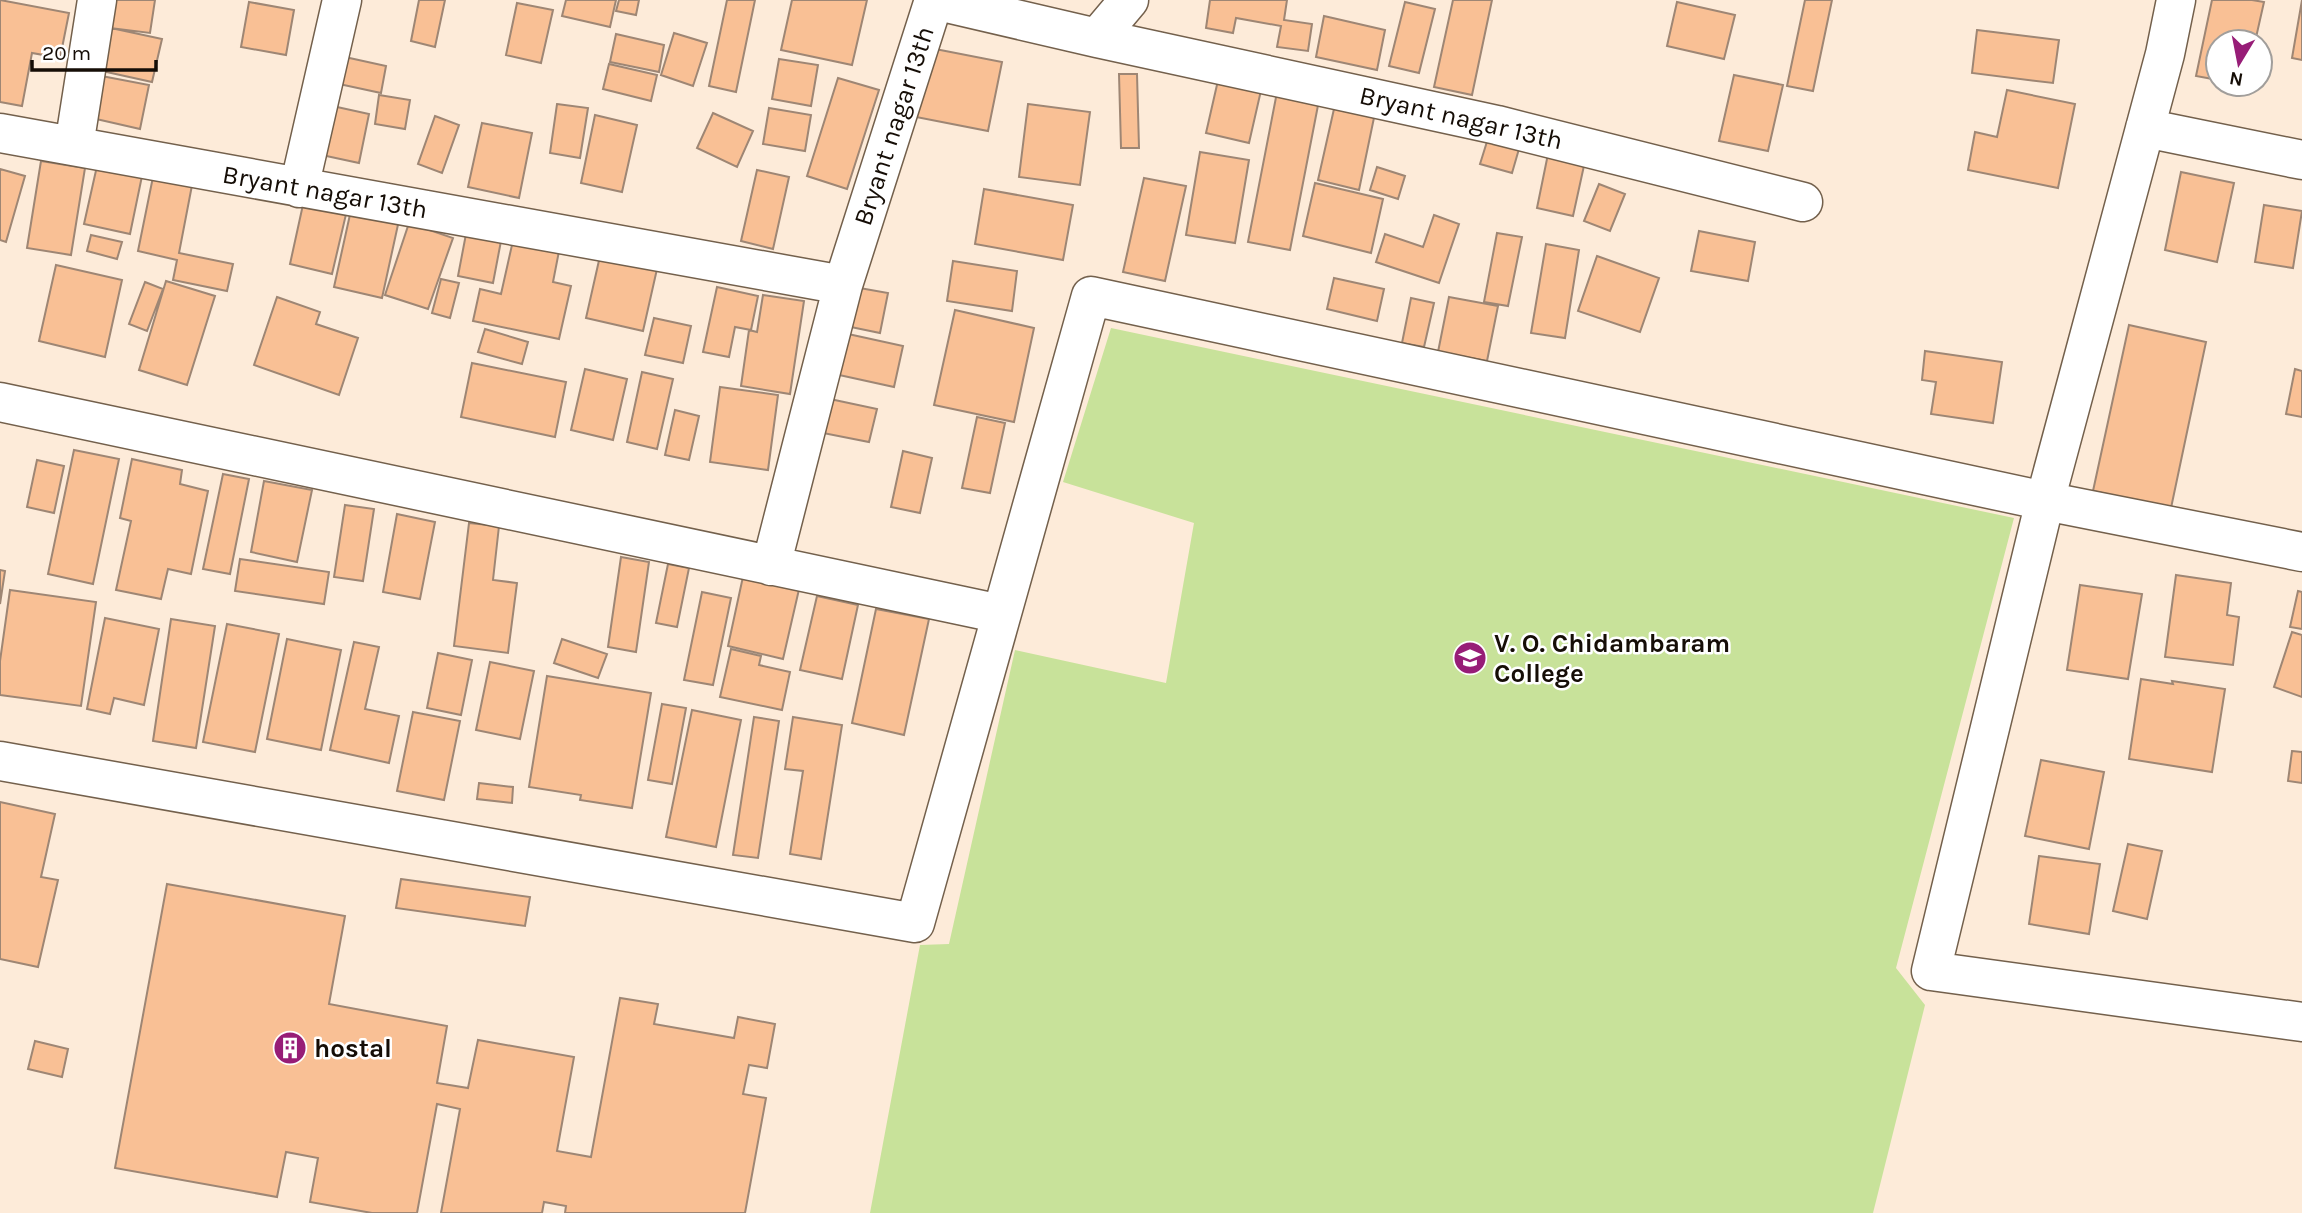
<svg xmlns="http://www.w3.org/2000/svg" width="2302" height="1213" viewBox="0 0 2302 1213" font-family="Karla,sans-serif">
  <rect width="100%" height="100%" fill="#fdebd9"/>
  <path fill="#c8e29a" d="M1111 328 2014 518 1896 968 1925 1005 1873 1213H870L920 945 949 944 1015 650 1166 683 1194 523 1063 482Z"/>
  <path fill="#f9c095" stroke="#9e8674" stroke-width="2" d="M0 0 69 13 60 58 32 53 22 106 0 102Z
    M114 0H155L150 33 110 28Z
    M419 0H445L435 47 411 41Z
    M566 0H616L610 27 562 16Z
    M619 0H639L636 15 616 11Z
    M727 0H755L736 92 709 86Z
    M792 0H867L852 65 781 50Z
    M1210 0H1287L1284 20 1312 24 1308 51 1277 47 1281 26 1236 18 1233 33 1206 28Z
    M1453 0H1492L1472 95 1434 87Z
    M1805 0H1832L1813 91 1787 86Z
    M2212 0H2252L2264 2 2255 42H2218V80L2196 76Z
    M2302 0V60L2292 58Z
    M249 2 294 10 286 55 241 47Z
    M1405 2 1435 9 1419 73 1389 66Z
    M1677 2 1735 15 1724 59 1667 46Z
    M517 3 553 10 541 63 506 55Z
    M1324 16 1385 30 1377 70 1316 57Z
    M111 28 162 39 152 82 102 71Z
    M1977 30 2059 40 2053 83 1972 73Z
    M674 33 707 43 693 86 661 75Z
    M616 34 664 45 659 72 610 62Z
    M925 47 1002 62 988 131 911 116Z
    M345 57 386 66 381 93 339 84Z
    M779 59 818 65 811 106 772 99Z
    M609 64 657 75 651 101 603 89Z
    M91 74 149 85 140 129 83 116Z
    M1119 74H1137L1139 148H1121Z
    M1734 75 1783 85 1768 151 1719 141Z
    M1219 76 1262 86 1249 143 1206 133Z
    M838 78 879 90 847 189 807 176Z
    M1278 87 1320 95 1290 250 1248 242Z
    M2007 90 2075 104 2058 188 1968 170 1975 132 1997 137Z
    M379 95 410 100 405 129 375 124Z
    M1336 100 1376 108 1359 190 1318 180Z
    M557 104 588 108 580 158 550 153Z
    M1028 104 1090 112 1080 185 1019 177Z
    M328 105 369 114 359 163 317 154Z
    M769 108 811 115 805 151 763 144Z
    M713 113 753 131 737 167 697 148Z
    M595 115 637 125 622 192 581 183Z
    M435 116 459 125 442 173 418 164Z
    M482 123 532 133 519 198 468 187Z
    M1490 132 1521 142 1512 173 1480 164Z
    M1200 152 1249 160 1235 243 1186 235Z
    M1548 154 1585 161 1573 216 1537 208Z
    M41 161 85 168 71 255 27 248Z
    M97 166 142 176 130 234 84 224Z
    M1377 167 1405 176 1398 199 1370 190Z
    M0 169 25 176 6 242 0 240Z
    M757 170 789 177 773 249 741 241Z
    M154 172 193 180 179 253 233 264 227 291 173 280 177 260 138 251Z
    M2181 172 2234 183 2217 262 2165 250Z
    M1144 178 1186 186 1165 281 1123 272Z
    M1315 183 1383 199 1371 253 1303 236Z
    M1599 184 1625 194 1610 231 1584 221Z
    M984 189 1073 205 1063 260 975 244Z
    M304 200 347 210 332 274 290 264Z
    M2264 205 2302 211 2293 268 2255 262Z
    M351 210 399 220 382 298 334 287Z
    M1434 215 1459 224 1439 283 1376 262 1385 234 1423 247Z
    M409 223 453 238 428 309 385 295Z
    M1699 231 1755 242 1748 281 1691 271Z
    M1497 233 1522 237 1508 306 1484 302Z
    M466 234 501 241 493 283 458 276Z
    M91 235 122 242 117 259 87 251Z
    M514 236 560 246 553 282 571 286 559 339 473 321 480 289 501 294Z
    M1546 244 1579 250 1565 338 1531 333Z
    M600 256 657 269 643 331 586 318Z
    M1597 256 1659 278 1640 332 1578 311Z
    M953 261 1017 271 1012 311 947 301Z
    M56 265 122 280 105 357 39 341Z
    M1334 278 1384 289 1377 321 1327 309Z
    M441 279 459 283 450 318 432 313Z
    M166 281 215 296 187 385 139 370Z
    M145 282 163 289 147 331 129 324Z
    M717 287 758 296 751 330 735 327 729 357 703 352Z
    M854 287 888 293 880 333 846 326Z
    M763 295 804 301 790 394 741 386 749 330 757 332Z
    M277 297 320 312 316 324 358 338 339 395 254 365Z
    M1449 297 1498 306 1487 361 1438 352Z
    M1411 298 1434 303 1424 347 1402 343Z
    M955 310 1034 328 1014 422 934 405Z
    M654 318 691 326 683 363 645 355Z
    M2129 325 2206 342 2171 508 2093 491Z
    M485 329 528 342 522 364 478 352Z
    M839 332 903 346 894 387 830 373Z
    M1925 351 2002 362 1993 423 1931 414 1936 382 1922 380Z
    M472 363 566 382 555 437 461 417Z
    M585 369 627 379 613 440 571 430Z
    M2295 369 2302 371V417L2286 414Z
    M642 372 673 379 657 449 627 442Z
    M720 387 778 395 768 470 710 462Z
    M830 399 877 409 869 442 823 433Z
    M675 410 699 416 689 460 665 455Z
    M977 417 1005 423 990 493 962 488Z
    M74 450 119 459 93 584 48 574Z
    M903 451 932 458 920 513 891 507Z
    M132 459 182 470 180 484 208 491 191 574 168 569 161 599 116 590 131 521 120 518Z
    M37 460 64 466 54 513 27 507Z
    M223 474 249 479 230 574 203 569Z
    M264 481 312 490 297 562 251 552Z
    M345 505 374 509 363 581 334 577Z
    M397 514 435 522 420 599 383 592Z
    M469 523 499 526 493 580 517 583 508 653 454 646Z
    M621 557 649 562 636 652 608 647Z
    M240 559 329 572 324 604 235 591Z
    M668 564 689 568 677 627 656 623Z
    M0 570 5 571 0 604Z
    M744 572 800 585 783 659 728 646Z
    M2176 575 2231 583 2227 615 2239 617 2233 665 2165 657Z
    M2080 585 2142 594 2128 679 2067 670Z
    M10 590 96 602 81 706 0 695V661Z
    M2298 591 2302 592V629L2290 627Z
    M702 592 731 598 713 685 684 680Z
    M817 596 858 605 842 679 800 670Z
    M876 609 929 619 904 735 852 723Z
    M105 618 159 629 144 705 114 698 110 714 87 709Z
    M171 619 215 626 196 748 153 741Z
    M227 624 279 634 255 752 203 742Z
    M2292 632 2302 635V697L2274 687Z
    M287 639 341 650 321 750 267 739Z
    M562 639 607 654 598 678 554 663Z
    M354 642 379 647 365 709 399 716 389 763 330 750Z
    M731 649 761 656 759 665 790 672 782 710 720 697Z
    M438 653 472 660 461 715 427 708Z
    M490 662 534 671 520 739 476 730Z
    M547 676 651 693 632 808 580 800 581 795 529 787Z
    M2141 679 2173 684 2172 681 2225 689 2212 772 2129 759Z
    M662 704 686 708 672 784 648 780Z
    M692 710 741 720 716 847 666 837Z
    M413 712 460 721 444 800 397 791Z
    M754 717 779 721 758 858 733 855Z
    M793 717 842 725 821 859 790 854 803 771 785 769Z
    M2292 751 2302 752V783L2288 781Z
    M2041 760 2104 772 2089 849 2025 836Z
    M479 783 513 787 512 803 477 799Z
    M0 802 55 814 41 877 58 880 38 967 0 959Z
    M2128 844 2162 851 2147 919 2113 911Z
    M2039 856 2100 864 2089 934 2029 924Z
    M401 879 530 897 525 926 396 908Z
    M167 884 345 916 329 1004 447 1026 437 1083 468 1088 478 1040 574 1057 557 1151 591 1157 620 998 658 1004 654 1024 734 1038 738 1017 775 1024 767 1068 749 1065 743 1094 766 1098 745 1213H565L566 1206 544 1202 542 1213H441L460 1109 437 1104 417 1213H372L310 1202 318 1158 286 1152 277 1197 115 1168Z
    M35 1041 68 1049 62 1077 28 1069Z"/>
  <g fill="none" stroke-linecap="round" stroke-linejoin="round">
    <defs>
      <path id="street" d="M2176 0 2165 54 2045 501 1931 971 2302 1022
        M1097 38 1129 0
        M2145 128 2302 160
        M0 133 843 285 934 0 1097 38 1497 125 1803 202
        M74 146 97 0
        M299 188 342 0
        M0 402 1001 614
        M771 566 843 285
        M0 761 915 923 1091 296 2045 501 2302 552"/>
    </defs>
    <use href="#street" stroke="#73604c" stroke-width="41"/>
    <use href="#street" stroke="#fff" stroke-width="38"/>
  </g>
  <defs>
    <symbol id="university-disc" viewBox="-11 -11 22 22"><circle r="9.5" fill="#971d77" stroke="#fff"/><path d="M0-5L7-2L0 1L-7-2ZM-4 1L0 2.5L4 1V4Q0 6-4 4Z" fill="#fff"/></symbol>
    <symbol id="building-disc" viewBox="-11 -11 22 22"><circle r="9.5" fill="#971d77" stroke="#fff"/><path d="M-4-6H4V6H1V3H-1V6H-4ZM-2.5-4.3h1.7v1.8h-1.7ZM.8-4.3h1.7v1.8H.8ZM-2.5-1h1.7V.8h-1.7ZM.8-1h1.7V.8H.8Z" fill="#fff"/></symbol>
  </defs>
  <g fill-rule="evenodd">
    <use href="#university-disc" x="1451" y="639" width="38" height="38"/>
    <use href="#building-disc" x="271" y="1029" width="38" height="38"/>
  </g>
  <g text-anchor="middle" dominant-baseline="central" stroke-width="5" stroke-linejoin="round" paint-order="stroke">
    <g font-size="26" fill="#150d06" stroke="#fff">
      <text transform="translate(1461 118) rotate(13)">Bryant nagar 13th</text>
      <text transform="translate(894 126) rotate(-72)">Bryant nagar 13th</text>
      <text transform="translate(325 192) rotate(10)">Bryant nagar 13th</text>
    </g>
    <g font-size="26" font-weight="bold" fill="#150d06" stroke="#fff" text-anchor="start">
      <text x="1494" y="643">V. O. Chidambaram<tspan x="1494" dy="30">College</tspan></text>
      <text x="314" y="1048">hostal</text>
    </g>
  </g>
  <g transform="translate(2239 63) rotate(190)"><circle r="33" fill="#ffffff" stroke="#a19e9b" stroke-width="2"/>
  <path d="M0-5L12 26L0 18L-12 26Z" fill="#971d77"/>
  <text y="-10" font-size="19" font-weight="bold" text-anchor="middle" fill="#150d06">N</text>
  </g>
  <path d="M32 60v10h124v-10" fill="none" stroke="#150d06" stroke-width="3.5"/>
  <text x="42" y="60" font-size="21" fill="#150d06" stroke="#ffffff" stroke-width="5" paint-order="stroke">20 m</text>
</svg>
